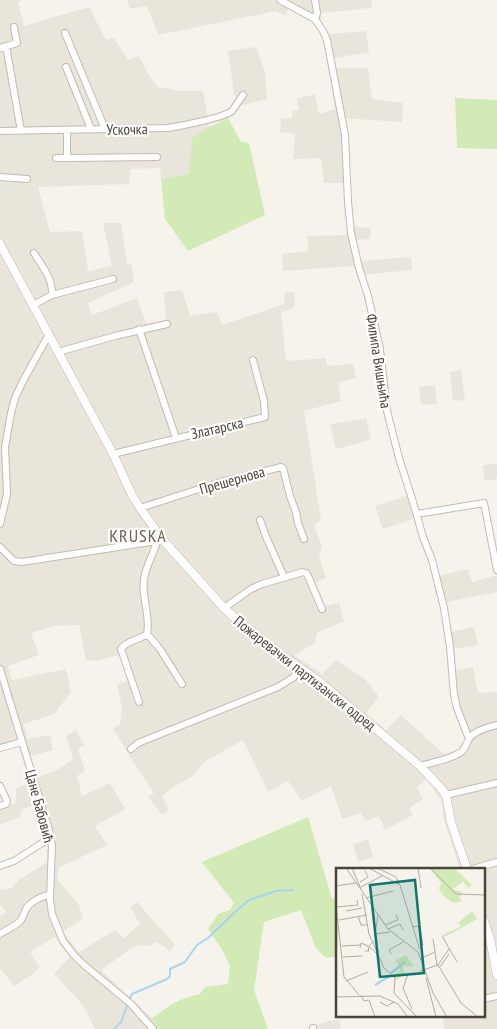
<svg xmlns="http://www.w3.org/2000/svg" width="497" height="1029" viewBox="0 0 497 1029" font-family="'PT Sans Narrow',sans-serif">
  <rect width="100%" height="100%" fill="#f6f3ec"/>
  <path fill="#eae5da" d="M0 0H23L18 2 24 26 89 7 106 40 114 38 128 60 139 56 148 74 159 89 166 87 176 91H203L210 128 192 138 190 175 161 179 160 168 131 169 129 184 38 187 50 232 82 231 88 271 112 266 103 223H121L127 264 132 265 134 282 88 303 92 315 137 298 146 323 166 320 164 292 182 290 190 316 217 312 222 325 284 304 285 293 294 292 295 303 293 308 281 312 286 361 326 358 327 366 353 364 356 378 338 382 341 401 304 411 321 520 314 525 322 546 319 556 326 578 316 582 325 606 339 603 344 621 317 633 315 643 294 655 322 674 336 660 365 679 379 697 366 713 386 730 401 715 444 754 460 749 466 738 450 671 473 667 478 693 497 692V1029H444L443 1015H483V869H460L443 817 441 800 426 779 417 787 423 799 409 808 413 815 385 830 379 816 366 821 360 813 342 819 331 786 302 801 288 781 268 792 243 740 204 762 194 775 174 787 162 796 169 810 162 815 148 797 154 793 130 757 113 728 120 724 122 708 117 684 129 681 119 655 96 661 86 660 79 625 54 626 31 633 39 655 8 666 12 680 66 669 71 692 54 714 24 724 28 739 50 735 53 750 30 756 38 777 59 769 73 759 66 736 76 730 84 745 78 749 85 771 77 776 82 796 110 783 125 809 95 826 107 845 58 868V880L79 905 83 919 62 932 79 952 115 930 124 938 140 924 130 907 137 902 175 945 170 951 157 942 150 946 140 945 132 948 101 970 152 1018 158 1029H95L82 1004 54 974 71 956 55 937 30 952 40 967 34 973 14 986 0 968V916L6 913 2 906H0V890L12 888 19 880 47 862V837L43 819 38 804 23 809 20 817 0 825V808L16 803V789L30 782 19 747 0 751Z
    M127 0H371L372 8 321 13V21L328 34 366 31 369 52 334 58 335 68H368L372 99 403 103 402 122 339 118 343 139V183H324L321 158 293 159 295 134 280 132 281 119 292 118 293 111 299 110 297 99 315 94 319 114 335 109 323 36 312 20 289 7 285 16 276 11 158 35 147 6 130 9Z
    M256 47 265 72 267 99 240 106 234 94 228 51Z
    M347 226 371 228 370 239 354 240 359 261 411 257 412 270 361 275 353 266 283 271 282 254 309 251 307 236 348 235Z
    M461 370 465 400 453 401 450 372Z
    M435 385 437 404 421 405 419 387Z
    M366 418 371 440 336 449 330 424Z
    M497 464V479L484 481 483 465Z
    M407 496 413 519 383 529 375 506Z
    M468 569 472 582 497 575V592L441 603 434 577Z
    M474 627 478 645 449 650 446 633Z
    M368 839 373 857 358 862 353 844Z
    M339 1019 341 1029H313L312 1025Z"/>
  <path fill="#d2eab5" d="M455 98 497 100V149L457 148Z
    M228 118 241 142 249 143 265 215 188 251 165 219 161 179 189 174 192 138 206 129Z
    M308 817 332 899H337V956L326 958 316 948 301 910 264 922 254 990 268 1029H158L152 1018C170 1005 178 999 200 994L205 987 228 984 230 966 221 948 208 929 218 914 230 910 234 903 202 862Z"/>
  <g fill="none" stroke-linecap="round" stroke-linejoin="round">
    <path stroke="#a9d4f2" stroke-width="2" d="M130 998 132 994 167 979 170 976V969L185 962 197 945 208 938 235 912 249 900 276 891 293 890
      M114 1029 121 1022 127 1006"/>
    <defs>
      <path id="minor" d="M280 0 315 19 323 31 327 40 345 135 348 202 351 233 359 268 368 296 380 349 387 411 399 458 413 502 423 537 432 560 444 608 450 647 454 695 457 708 469 739
        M315 19 317 13 315 0
        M65 33 105 129
        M6 46 21 131
        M0 48 17 43 14 27
        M66 67 91 129
        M67 130V155L69 158 157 157
        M0 131 50 130 168 128C180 126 223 118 232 111 236 106 239 100 243 95
        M56 158H69
        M0 177 27 179
        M34 253C42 266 53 279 52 295
        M33 305 52 295 113 279
        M139 329 176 438
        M58 352 115 336 167 324
        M113 454 265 417 264 401 253 360
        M140 508 221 482 281 467 283 468 290 496 296 512 298 523 304 539
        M417 514 484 503 497 570
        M260 520 267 539 284 577
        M0 524 7 494 5 447 11 413 15 398 24 379 47 338 50 336
        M157 541C154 554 146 565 144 579 141 597 151 616 147 634L160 649 182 684
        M0 547 14 561 22 562 163 540
        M224 608 251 589 262 584 303 572 306 573 308 576 322 609
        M0 669 49 830 52 845 50 899 52 914 63 941 73 954 84 965 131 1004 153 1029
        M139 702 121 649C126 641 139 640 147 634
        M0 748 22 742
        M131 749 138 743 278 687 294 677 300 668
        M420 766C433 762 450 760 461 752 466 748 466 744 469 739 473 731 489 727 497 725
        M0 786 7 801 6 804 0 806
        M446 795 497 783
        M0 866 14 861 50 838
        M473 869 497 862
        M0 934C6 930 16 926 21 920 23 917 24 913 26 909 30 902 43 895 50 895
        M483 999 497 996
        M313 1029V1028"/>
      <path id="tertiary" d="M0 244 113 454 132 495 140 508 163 540 224 608 252 634 319 681 420 766 439 786 446 795 451 822 467 869
        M483 918 490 939 497 975"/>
    </defs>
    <use href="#minor" stroke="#c2bbae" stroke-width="8"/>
    <use href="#tertiary" stroke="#c2bbae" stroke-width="9"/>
    <use href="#minor" stroke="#fff" stroke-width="6"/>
    <use href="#tertiary" stroke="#fff" stroke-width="8"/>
  </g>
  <g text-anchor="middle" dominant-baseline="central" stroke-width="4.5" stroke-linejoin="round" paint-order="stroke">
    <g font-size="15" fill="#4b4439" stroke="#fff">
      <text transform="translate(127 129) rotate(-1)">Ускочка</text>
      <text transform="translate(379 361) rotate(81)">Филипа Вишњића</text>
      <text transform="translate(217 428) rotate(-13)">Златарска</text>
      <text transform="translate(232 480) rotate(-16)">Прешернова</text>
      <text transform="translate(305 673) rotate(38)">Пожаревачки партизански одред</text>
      <text transform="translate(40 806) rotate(75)">Цане Бабовић</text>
    </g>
    <g font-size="18" letter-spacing="1" fill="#6e6250" stroke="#fff">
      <text x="138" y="535">KRUSKA</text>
    </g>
  </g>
  <g transform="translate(336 868)">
    <rect width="149" height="149" fill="#f6f3ec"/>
    <path d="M94 0H118L136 17 132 20 127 13 116 22 125 23 127 26 123 29 126 33 117 35 107 27 103 21 105 15ZM136 43 141 51 109 69 106 67 124 59 125 56H121ZM70 87 78 99 67 97 68 107 60 112 57 107 64 103 60 92Z" fill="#d2eab5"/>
    <path fill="none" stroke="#a9d4f2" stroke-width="2.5" d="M55 105 69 94M39 117 54 108"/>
    <path fill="none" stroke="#b2ada4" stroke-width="1" d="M10 0 52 61 82 84 97 125 111 149M16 0 25 21M33 0 64 17 83 79M41 0 60 9 63 16M82 0 85 20M94 0 120 26 149 27M24 14 32 9 29 3M0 18 20 15M25 19 46 8M26 26 33 66 48 100 59 110 58 125 81 149M30 30 57 23M0 38 8 109 23 127M0 39 22 37 21 32M10 43 26 40M42 47 39 66 54 64M22 48 25 57H32M3 52 31 47M49 57 62 52 60 47M76 59 82 58 85 66 87 77 82 81M52 61 64 56 67 62M106 68 121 94M97 71 101 97M38 73 33 78 40 85 43 83M6 78 25 77M24 80 25 75 32 78 33 83H29M55 86 53 82 67 74M7 89 26 88M84 91 99 84M102 97 113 81M104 99 113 86M84 103 102 97 125 135 142 149M72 106 67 120 76 141M90 110 100 149M10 113 32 104M25 127 28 133 33 132 39 149M0 129 44 128 62 136 72 149M44 134 51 138 58 134"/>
    <path fill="#0f766e" fill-opacity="0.15" stroke="#0f766e" stroke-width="2.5" d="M79 12 88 105 44 109 34 17Z"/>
    <rect width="149" height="149" fill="none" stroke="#4b4439" stroke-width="2.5"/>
  </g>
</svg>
